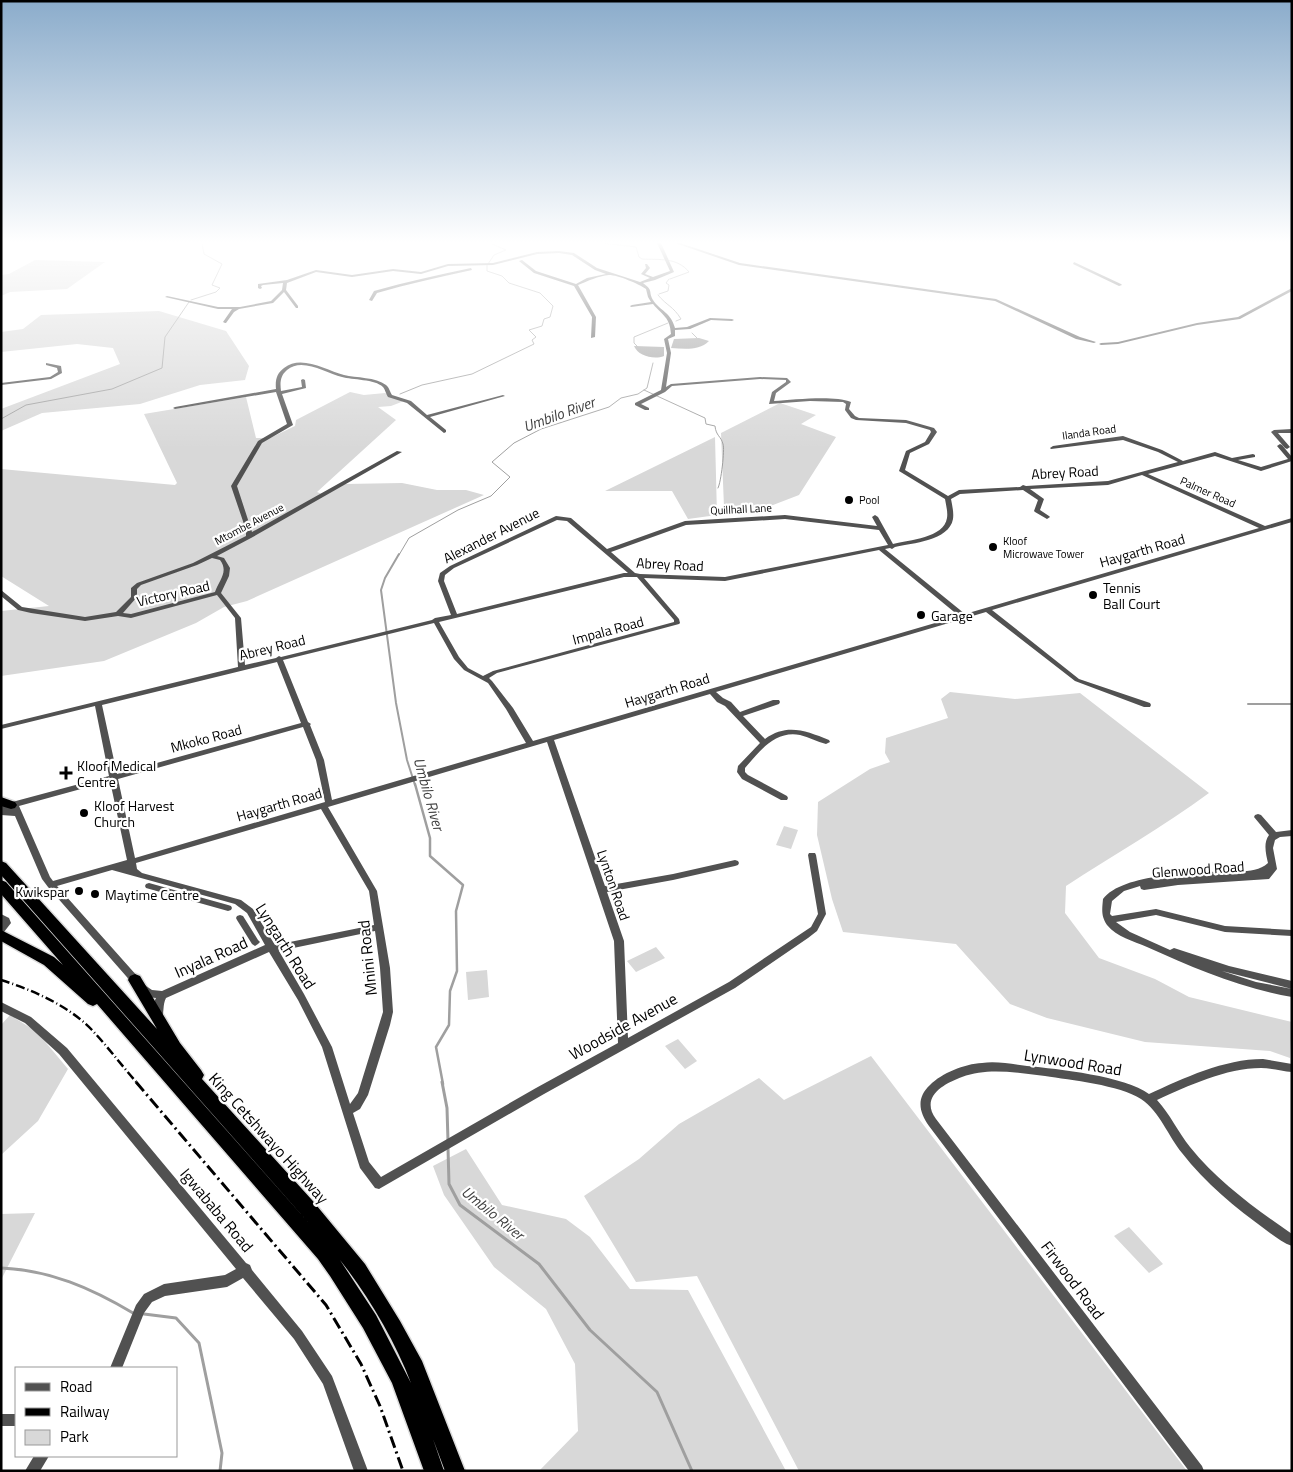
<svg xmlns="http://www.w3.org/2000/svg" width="1293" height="1472" viewBox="0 0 1293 1472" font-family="'Titillium Web',sans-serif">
  <rect width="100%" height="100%" fill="#fff"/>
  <path fill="#d8d8d8" d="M35 260 105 262 67 289 10 292 1 296V275L9 274Z
    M159 311 226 331 249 366 245 380 200 385 140 404 42 413 1 431V409L120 364 113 348 77 344 1 352V332L23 329 41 315Z
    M350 392 364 395 385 393 404 401 391 406 378 407 396 420 317 492 322 494 345 484 402 483 437 490H466L484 495 247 601 224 607 196 623 104 661 1 676V611L49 606 1 576V469L175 485 177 483 144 414 246 397 256 438H270L295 426 296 420Z
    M780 403 816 415 801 424 836 437 799 495 750 514 724 507 721 433Z
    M715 437 717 515 688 519 672 491H605Z
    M950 692 1015 699 1080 693 1209 793C1163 827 1113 855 1066 886L1065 913 1099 958 1155 979 1189 997 1292 1022 1290 1058 1270 1051 1145 1042 1047 1018 1010 1004 956 944 843 932 832 899 817 835 818 802 870 769 890 762 885 753 886 738 948 718 941 699Z
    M784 826 798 830 791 849 776 845Z
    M656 947 665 958 636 972 627 961Z
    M487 970 489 997 468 1000 466 972Z
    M10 1015 37 1032 68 1069 38 1121 1 1155V1025Z
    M678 1039 697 1061 685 1069 665 1046Z
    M871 1056 1187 1471H799L697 1276 636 1282 584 1196 639 1159 679 1124 759 1078 784 1100Z
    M466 1149 502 1205 566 1219 590 1237 630 1289 688 1290 786 1471H539L578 1431 575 1364 546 1309 494 1267 444 1195 433 1166Z
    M35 1213 1 1280V1214Z
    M1129 1227 1163 1264 1149 1273 1114 1236Z"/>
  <path fill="#9f9f9f" d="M699 338 709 341C699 351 684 349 671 348L674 339Z
    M634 346 664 347V356C654 360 638 356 634 346Z"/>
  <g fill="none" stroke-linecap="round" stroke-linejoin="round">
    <path stroke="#9f9f9f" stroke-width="1" d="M603 243 636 247 639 257 642 259C659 260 677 257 689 272L670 279
      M488 264 494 255 506 250 490 243
      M659 294 668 291 669 285 666 283 669 279
      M658 295C667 306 673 306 681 319L676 321
      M191 300 216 292 220 288 212 285 222 264 204 254 202 243
      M692 333 697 338
      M638 347 634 343V337L668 323
      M644 390 705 418 706 424 715 426C716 436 721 436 723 444 725 449 721 483 718 488
      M400 394 422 385 472 374 534 344 532 340 536 337 529 330 542 326 544 319 550 317 553 306 540 293 509 283 502 276 487 271V265
      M1 419 26 405 112 389 162 368 165 337 189 302
      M399 555 409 538 458 510 491 496 510 477 492 462 514 443 541 429 609 407 621 398 638 394 647 388 653 363"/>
    <path stroke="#9f9f9f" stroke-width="2" d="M399 554 385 578 381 590 396 703 407 760 415 785
      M1248 704H1292"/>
    <path stroke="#9f9f9f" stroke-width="2.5" d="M415 784 430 838V856L463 885 456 911 457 971 450 991 449 1025 436 1047 443 1084"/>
    <path stroke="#9f9f9f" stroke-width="3" d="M442 1082 447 1108 448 1141
      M448 1148 449 1184 460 1205 539 1264 590 1330 657 1392 692 1471
      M1 1268C50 1270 91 1288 133 1313
      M144 1314 176 1318 199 1343 222 1453 220 1471"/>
    <defs>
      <path id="highway" d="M1 797 15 802 17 805 15 808 11 809 1 806Z
        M1 861 6 863 157 1029 128 980 130 976 135 974 140 976 180 1043 201 1070 204 1075 202 1079 312 1200 365 1264 400 1321 422 1361 465 1471H445L433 1439 444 1471H424L392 1383 363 1328 330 1276 318 1259 97 1004 93 1006 88 1004 44 965 1 941V930L54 957 63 965 1 894V880L6 882 315 1230 1 875ZM340 1260C368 1295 395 1341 411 1383L376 1315Z"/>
    </defs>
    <use href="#highway" stroke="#dbdbdb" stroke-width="3"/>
    <path fill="#515151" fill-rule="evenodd" d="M657 243H661L674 272 655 280 643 283C654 291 648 291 653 300 660 311 671 312 675 328L687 327 710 318 732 319 734 320 732 321 711 320 690 329 675 330V336L668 339 671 353 666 387 671 384 760 377 787 378 791 382 776 393 774 401C794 400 833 395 851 402L849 409 855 416 859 418 906 420 934 428 937 432 929 444 910 453 905 470 948 496 959 490 1020 487 1023 485 1026 486 1108 481 1178 462 1158 452 1123 440 1051 449 1050 448 1053 446 1123 436 1162 450 1183 461 1215 452 1232 458 1253 454 1255 455V457L1238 460 1261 467 1288 459 1277 446 1280 444 1282 445 1292 457V461L1261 471 1215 456 1148 474 1265 526 1292 518V522L992 610 1079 679 1150 703 1151 705 1150 707H1144L1075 681 986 612 716 692 723 698 731 702 740 712 773 700H779L780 702 779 704 743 716 765 739C787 723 806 731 829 740L830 742 826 744C817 742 809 737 800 735 775 730 759 752 745 768V772L748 775 787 796 788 798 787 800H781L742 779 737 772 738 766 760 743 725 706 717 702 710 694 554 740 605 886 673 874 735 860 738 861 739 863 738 865 735 866 673 880 607 892 624 941 628 1038 729 982 811 927 818 914 808 855 809 853H815L816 855 826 914 817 931 808 938 735 988 544 1094 379 1189 375 1188 360 1168 322 1047 298 1000 269 952 166 998C162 1006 165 1012 161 1019L158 1020 155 1019C151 1012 153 1004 156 998L147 997 140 992 48 887 42 879 15 816 1 815V805L109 776 95 706 1 729V725L238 667 235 618 217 595 131 618 118 616 85 621 31 613 18 610 1 596V590L22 607 85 617 116 612 131 597V588L137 583 193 563 246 536V530L231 486 258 441 287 424 276 392 175 409 173 408 175 407 276 389C275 380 277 373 284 368 301 354 326 370 344 375 356 378 376 377 386 385 389 387 390 392 392 395L411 401 427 415 503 395 505 396 430 417 446 430V432L444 433 407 403 388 397C386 394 385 389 383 387 375 379 352 380 342 377 326 373 302 357 287 370 280 376 280 383 281 391L302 387 301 380 303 379 305 380 306 388 282 394 293 425 262 443 237 486 252 532 397 451 402 452 251 538 217 556 224 558 230 568 229 576 221 593 241 618 245 665 276 658 279 656 281 657 432 620 435 618 451 615 438 581 440 573 450 566 556 516 571 518 607 549 685 521 785 515 877 526 872 517 875 515 878 517 893 544C909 540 944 538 947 518 948 512 946 505 945 499L899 471 906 451 925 442 931 432 930 430 906 423 856 420 851 418 845 410 846 404 843 402 810 401 769 404 772 392 786 382V380L760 379 672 386 665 392 641 404 649 408V410H645L635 405V403L661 390 667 353 664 339 671 334C670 317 663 316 653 304L631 307 630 306 632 305 651 302 648 297 646 289C639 284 618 275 609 275 598 276 588 281 578 285L596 317 595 337 591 338 592 317 574 286 534 273 519 261 522 260 536 271 576 284 587 278 606 274 595 270 572 255 559 253 537 254 493 265 448 266 421 274 393 271 352 277 316 272 287 283 286 290 298 306V308H296L284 292 273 303 239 309 234 312 226 323H225L223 322 232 309H218L165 297 167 296 218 307H240L271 301 282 290 283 283 263 285 261 286 262 288 260 289 258 288V284L287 280 316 270 352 275 393 269 421 272 448 264 493 263 537 252 559 251 574 253 597 268 640 282 650 278 641 274 646 268 645 264H647L650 268 645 274 653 277 670 271ZM1142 475 1259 528 965 614 885 549 890 548 892 549 895 547C912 543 949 541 953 519 954 512 952 505 951 499L960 494 1023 490 1038 500 1034 511 1035 512 1047 519 1050 517 1049 516 1040 510 1044 499 1030 489 1108 485ZM785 519 879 530 888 545 725 577 640 574 635 573 611 552 686 525ZM557 520 567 521 628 573H624L457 614 444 581 445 575 454 568ZM879 550 959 616 533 741 513 708 492 681 489 678 497 673 679 624 680 623 679 619 644 578 725 581ZM212 558 220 560C229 572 219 580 215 592L131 614 123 613 137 597V589L141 585 197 565ZM624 577H637L674 620V622L493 671 483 676 468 668 459 657 439 622ZM434 623 454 659 464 670 488 683 506 709 526 743 332 800 324 760 310 725 311 724 308 722 283 660ZM277 662 301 723 117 774 102 705ZM303 727 316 760 325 802 135 858 118 779ZM547 742 614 941 618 1043 536 1088 381 1177 369 1162 353 1113 360 1109 368 1095 390 1025 393 1012 390 968 377 891 328 807ZM110 781 127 860 53 881 50 877 19 806ZM321 809 369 891 374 925 275 945 253 909 241 900 142 873 137 869 136 863ZM112 870 235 904 247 913 265 945 162 991 152 990 146 986 57 886ZM375 931 380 968 383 1012 358 1093 350 1104 332 1047 304 994 279 951Z
      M675 243H680L740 263 996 299 1080 337 1096 342 1094 343 1076 339 995 301 739 265Z
      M1074 262 1121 284 1122 285 1119 286 1073 264Z
      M471 268 472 270C440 277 408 284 377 293L372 301 369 300 374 291C406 282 438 275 471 268Z
      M1292 288V291L1240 319 1197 325 1118 344 1101 345 1099 344 1101 343 1118 342 1197 323 1238 317Z
      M46 363 61 366 62 373 51 379 1 385V383L50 377 58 372 57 368 46 365Z
      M1292 429V433H1278L1290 447 1287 449 1285 448 1271 432 1274 430Z
      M1258 814 1261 815 1276 832 1292 830V836L1280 837 1275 840 1273 848 1277 869 1269 879 1178 885 1144 890 1141 889 1140 886 1124 891 1112 901 1110 914 1112 916 1156 909 1225 926 1292 930V936L1225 932 1156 915 1116 922 1130 932 1170 950 1174 948 1229 966 1292 981V989L1222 971 1256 982 1292 989V997C1240 988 1194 968 1147 947 1133 941 1117 937 1107 925 1101 916 1102 910 1103 899 1123 873 1196 873 1227 871 1241 871 1257 873 1268 863 1266 854 1263 843 1269 835L1254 817 1255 815Z
      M149 883 228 905 231 906 232 908 231 910 228 911 146 888 145 886 146 884Z
      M1 914 9 918 11 923 4 932 1 933 2 922Z
      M240 915 243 916 258 940 260 942 258 944 255 946 252 944 237 920 236 918 237 916Z
      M1 1002 31 1017 67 1048 246 1263 250 1265 252 1270 302 1331 332 1376 368 1471H354L323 1384 294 1339 243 1278 227 1287 165 1296 152 1302 144 1313 122 1368H110L136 1305 144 1294 164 1284 225 1275 236 1269 59 1054 25 1023 1 1011Z
      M1263 1059 1292 1064V1072C1282 1071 1271 1068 1261 1068 1226 1068 1188 1086 1157 1100 1170 1114 1178 1132 1190 1147 1218 1182 1256 1209 1292 1234V1246C1283 1243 1274 1236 1266 1230 1236 1208 1205 1183 1182 1153 1168 1136 1160 1112 1141 1099 1120 1085 1070 1080 1045 1076 1018 1073 988 1067 962 1077 943 1084 920 1097 936 1119L1202 1466 1204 1471H1189L929 1126C919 1112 916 1098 930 1085 942 1073 964 1064 982 1063 996 1061 1013 1064 1027 1066 1058 1069 1125 1076 1149 1094 1184 1078 1224 1059 1263 1059Z
      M1 1414H16V1426H1Z
      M34 1456H49L40 1471H25Z"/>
    <use href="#highway" fill="#000" fill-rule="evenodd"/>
    <path stroke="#000" stroke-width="2.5" stroke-dasharray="9 3 1 3" stroke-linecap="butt" d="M1 980C33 990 69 1006 92 1030 108 1047 122 1066 138 1084"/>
    <path stroke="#000" stroke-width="3" stroke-dasharray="12 4 2 4" stroke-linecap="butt" d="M136 1082 326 1305 361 1364 380 1406 403 1471"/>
  </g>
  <linearGradient id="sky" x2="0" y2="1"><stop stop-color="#8baccb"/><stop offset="0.54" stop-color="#fff"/><stop offset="1" stop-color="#fff" stop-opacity="0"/></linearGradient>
  <rect width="1293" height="449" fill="url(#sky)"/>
  <g fill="#000" stroke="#fff" stroke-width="2">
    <circle cx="849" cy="500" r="5"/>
    <circle cx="993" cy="547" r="5"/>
    <circle cx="1093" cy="595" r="5"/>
    <circle cx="921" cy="615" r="5"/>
    <path d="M63.5 765.5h5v5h5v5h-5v5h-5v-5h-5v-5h5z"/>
    <circle cx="84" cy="813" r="5"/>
    <circle cx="79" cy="891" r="5"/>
    <circle cx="95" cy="894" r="5"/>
  </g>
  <g text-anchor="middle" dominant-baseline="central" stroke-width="4.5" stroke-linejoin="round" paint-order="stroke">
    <g font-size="11" fill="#000" stroke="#fff">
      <text transform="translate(1089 432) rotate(-8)">Ilanda Road</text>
      <text transform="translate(1208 492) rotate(24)">Palmer Road</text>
      <text transform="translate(741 509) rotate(-3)">Quillhall Lane</text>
      <text transform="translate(249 524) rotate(-28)">Mtombe Avenue</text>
    </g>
    <g font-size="11" fill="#000" stroke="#fff" text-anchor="start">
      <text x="859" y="500">Pool</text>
      <text x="1003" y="541">Kloof<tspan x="1003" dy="13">Microwave Tower</tspan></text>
    </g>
    <g font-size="14" fill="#000" stroke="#fff">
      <text transform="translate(1065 472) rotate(-3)">Abrey Road</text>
      <text transform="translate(491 535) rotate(-27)">Alexander Avenue</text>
      <text transform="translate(1142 550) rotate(-16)">Haygarth Road</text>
      <text transform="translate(670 564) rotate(3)">Abrey Road</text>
      <text transform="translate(173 593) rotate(-13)">Victory Road</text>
      <text transform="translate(608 630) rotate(-15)">Impala Road</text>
      <text transform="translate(272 647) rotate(-14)">Abrey Road</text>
      <text transform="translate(667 690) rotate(-17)">Haygarth Road</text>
      <text transform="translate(206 738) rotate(-15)">Mkoko Road</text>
      <text transform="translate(279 804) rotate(-16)">Haygarth Road</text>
      <text transform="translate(1198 869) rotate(-4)">Glenwood Road</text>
      <text transform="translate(614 885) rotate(71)">Lynton Road</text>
    </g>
    <g font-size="14" fill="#000" stroke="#fff" text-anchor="start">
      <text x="1103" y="587">Tennis<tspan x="1103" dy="16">Ball Court</tspan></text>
      <text x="931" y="615">Garage</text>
      <text x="77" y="765">Kloof Medical<tspan x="77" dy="16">Centre</tspan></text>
      <text x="94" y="805">Kloof Harvest<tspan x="94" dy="16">Church</tspan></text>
      <text x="69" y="891" text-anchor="end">Kwikspar</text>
      <text x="105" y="894">Maytime Centre</text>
    </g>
    <g font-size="15" font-style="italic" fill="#404040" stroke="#fff">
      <text transform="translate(559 414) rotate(-20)">Umbilo River</text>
      <text transform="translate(429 794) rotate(74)">Umbilo River</text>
      <text transform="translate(493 1213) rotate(39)">Umbilo River</text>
    </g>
    <g font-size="16" fill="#000" stroke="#fff">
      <text transform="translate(286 946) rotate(58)">Lyngarth Road</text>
      <text transform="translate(211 957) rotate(-24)">Inyala Road</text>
      <text transform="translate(367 958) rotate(-96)">Mnini Road</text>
      <text transform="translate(623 1026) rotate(-29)">Woodside Avenue</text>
      <text transform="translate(1073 1062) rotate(9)">Lynwood Road</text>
      <text transform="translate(269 1138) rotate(48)">King Cetshwayo Highway</text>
      <text transform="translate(217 1210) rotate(50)">Igwababa Road</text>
      <text transform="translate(1073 1280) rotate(53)">Firwood Road</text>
    </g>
  </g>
  <rect width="1293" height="1472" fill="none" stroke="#000000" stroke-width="5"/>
  <rect x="15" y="1367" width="162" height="90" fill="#ffffff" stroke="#999999"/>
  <rect x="25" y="1383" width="25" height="8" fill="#515151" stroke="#999999"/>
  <text x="60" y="1392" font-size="15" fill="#000000">Road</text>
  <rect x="25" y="1408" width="25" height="8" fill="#000000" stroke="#999999"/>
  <text x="60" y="1417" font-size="15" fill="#000000">Railway</text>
  <rect x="25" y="1430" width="25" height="15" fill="#d8d8d8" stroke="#999999"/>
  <text x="60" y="1442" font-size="15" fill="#000000">Park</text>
</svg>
